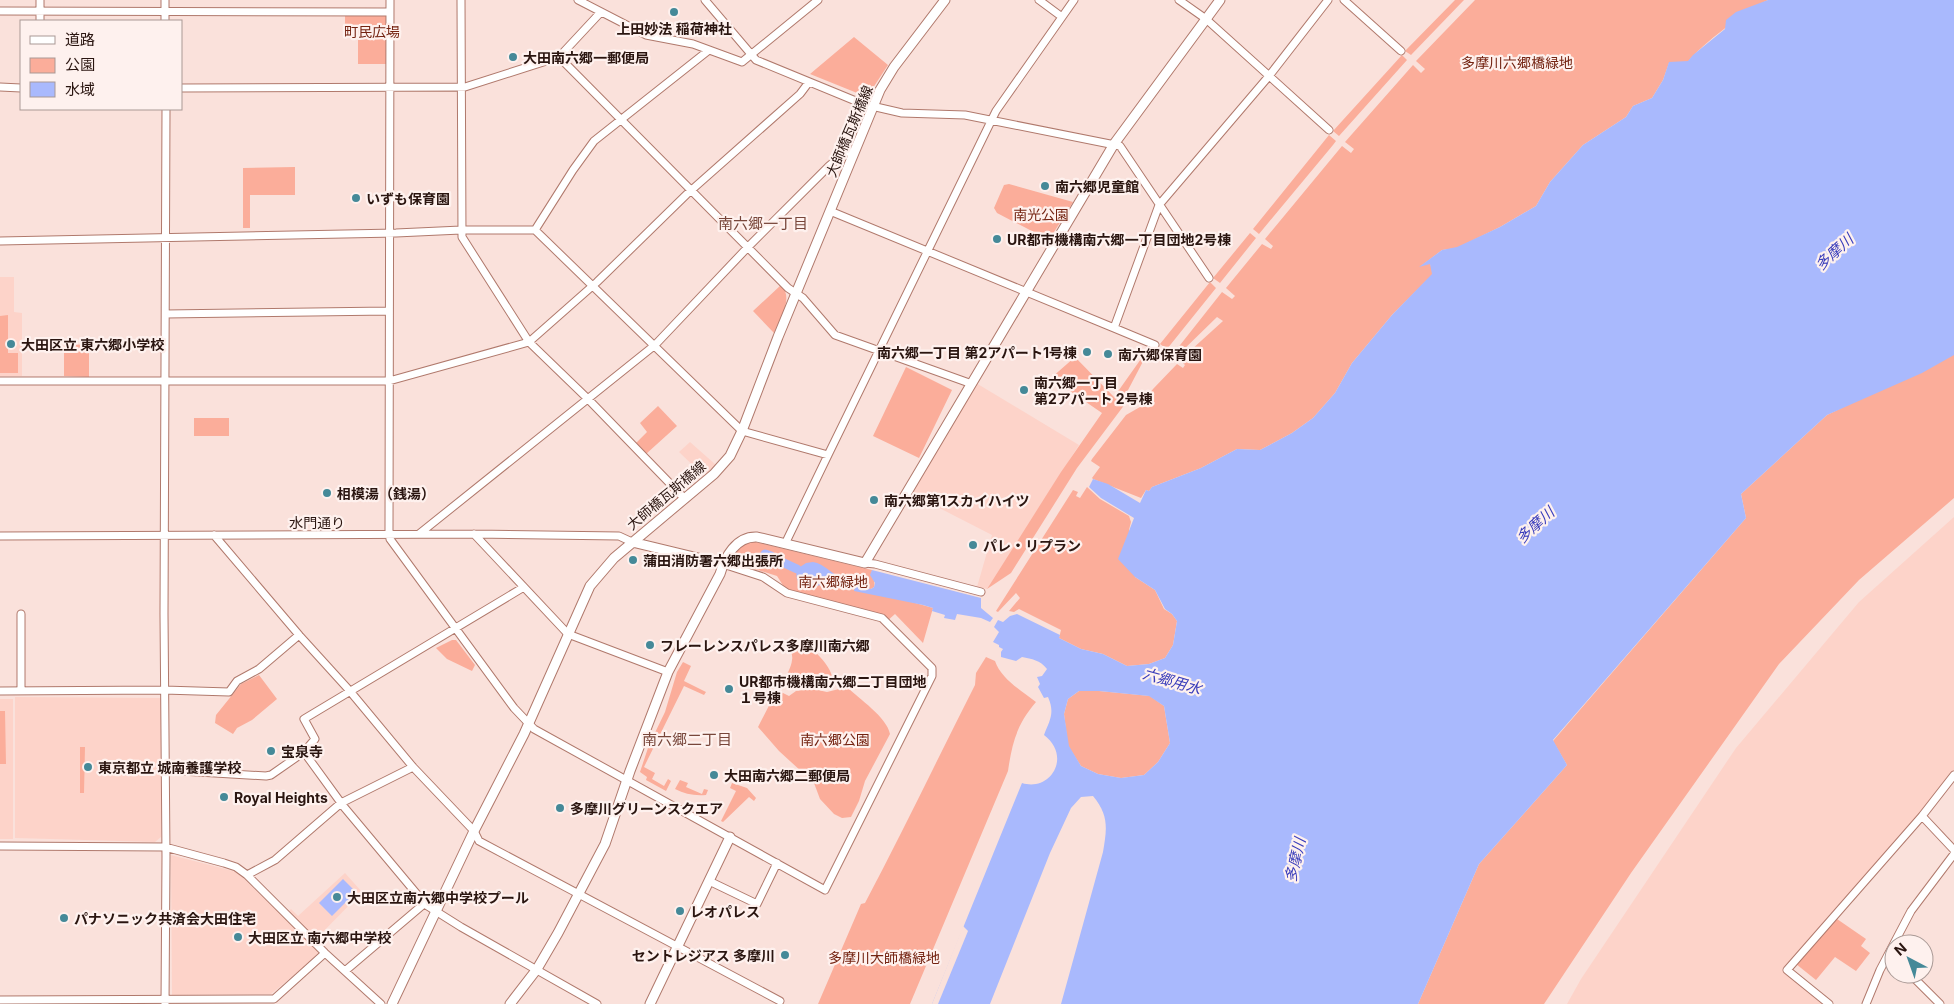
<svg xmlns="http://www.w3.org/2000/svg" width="1954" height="1004" viewBox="0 0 1954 1004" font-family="Inter,'Noto Sans JP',sans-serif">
  <rect width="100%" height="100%" fill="#fae1db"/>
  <path fill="#fdd3c9" d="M0 277H14V312L22 313V376H0Z
    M976 383 1079 445 987 589 977 587 992 535 912 494Z
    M690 442 716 465 703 475 679 452Z
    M1954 517V771L1919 816 1782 969 1824 1004H1567L1581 979 1736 748 1859 602Z
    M15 697 162 698 161 837 155 842 15 838Z
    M0 699H13V839H0Z
    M171 855 237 872 319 951 317 956 271 994 172 995Z
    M345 873 362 892 316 939 289 911 291 909 298 916Z"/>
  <path fill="#fbad9a" d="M1455 0H1464L1411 55 1405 51Z
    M1475 0H1768C1749 9 1700 45 1688 62L1669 63 1663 80 1652 98 1633 106 1626 117 1583 145 1550 182 1536 206 1500 227 1457 248 1442 250 1421 266 1430 263 1433 274 1392 315 1352 363 1335 393 1313 418 1292 433 1260 450 1237 449 1201 468 1152 487 1149 491 1146 490 1141 498 1093 479 1092 478 1100 467 1091 461 1092 459 1126 415 1140 407 1153 389 1177 364 1183 368 1185 365 1180 360 1223 321 1217 317 1176 357 1173 354 1222 292 1232 299 1235 296 1226 288 1262 244 1271 249 1273 246 1265 239 1342 146 1351 153 1354 149 1345 142 1413 65 1421 73 1425 69 1416 61Z
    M345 15 387 16 386 64H358V36H345Z
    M854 37 888 65 867 97 810 74Z
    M1402 55 1407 60 1339 136 1333 131Z
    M1329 135 1336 141 1333 145 1259 234 1253 229Z
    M295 167V195H250V228H243V168Z
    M1009 184 1073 202 1049 240 997 213 994 208 1004 185Z
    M1250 233 1256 238 1220 283 1213 278Z
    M1210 282 1216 288 1167 349 1160 344Z
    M781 285C794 298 780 318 774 333L753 311Z
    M8 315V353H18V373H0V316Z
    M64 344 89 345V377L64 376Z
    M1148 349 1149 350 1127 392 1128 400 1077 468 1011 573 987 589 1061 472 1102 413 1051 378 1075 357 1114 397Z
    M1954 354V498L1859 580 1779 664 1631 873 1544 1004H1418L1479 864 1567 765 1553 741 1746 518 1741 494 1827 415Z
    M906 367 952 390 919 458 873 436Z
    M658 406 677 426 646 454 636 443 647 432 640 423Z
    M194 418H229V436H194Z
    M1087 487 1100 499 1129 516 1131 522 1129 530 1135 577 1155 590 1164 609 1172 614 1177 621 1173 645 1165 658 1149 664 1127 666 1103 654 1081 649 1059 638 1061 630 1019 609 1014 612 1009 611 1020 598 1016 593 998 612 996 611 1073 490 1078 492 1076 496 1080 498Z
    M752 541 872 570C871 577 876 581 874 587L871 589 855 586 933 608 923 643 895 614 886 622 786 590 777 576 732 562C738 550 738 544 752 541Z
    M452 640H456L475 665 472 671 447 659 436 648Z
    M793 642 801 650 807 644C817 654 840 673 830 688L815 686 796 689C778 681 791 672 792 660 793 656 791 652 790 648Z
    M986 657 995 661C1001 679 1022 691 1036 702 1017 724 1012 743 1008 771L910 1004H818L861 904 865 903C903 831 938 758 975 685L976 673Z
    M683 662 691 666 684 681 706 692 704 695 684 686 644 767 655 773 652 779 664 786 668 779 671 781 666 791 646 780 647 777 640 772 649 745 665 712 677 672Z
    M259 675 277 699 252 720 237 728 233 734 215 723 216 715 241 684Z
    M847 687C859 699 887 717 890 734L865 781 859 801 851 817 842 818 834 814 820 799 814 783 779 751 758 727 777 690 789 696 796 691 813 689 827 692Z
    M1079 691H1099L1150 696 1164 706 1170 743 1158 762 1144 775 1121 778 1098 774 1081 766 1068 746 1064 714 1068 699Z
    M0 711H5L6 764H0Z
    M80 747H85L84 793H80Z
    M680 780 688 783 686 787 702 794 704 789 708 790 706 795C694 796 685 794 675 789Z
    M732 783 747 788 756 798 754 801 749 797 723 822 721 821 736 791 730 788Z
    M1837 919 1866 939 1861 946 1870 953 1856 971 1835 957 1816 980 1796 964Z"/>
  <path fill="#a9b9fd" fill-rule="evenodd" d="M1768 0H1954V355L1922 373 1827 415 1741 494 1746 518 1553 740 1567 765 1479 864 1418 1004H1061L1103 852C1107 829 1109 815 1093 796L1081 797 1071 808 1050 853 990 1004H932L1022 783C1051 792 1072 756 1044 735 1050 720 1055 713 1048 697L1044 698 1038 687 1040 684 1037 677 1042 676 1047 669C1040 660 1032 659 1022 657L1016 661 1001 657V652L1003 649 999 647V645L993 642 999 632 994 627 998 620 1003 622 1010 616 1017 614 1060 635 1059 638 1081 649 1103 654 1127 666 1149 664 1165 658 1173 645 1177 621 1172 614 1165 609 1155 590 1135 577 1118 559 1134 518 1101 498 1089 487 1093 479 1108 484 1140 503 1146 490 1149 491 1152 487 1201 468 1237 449 1260 450 1292 433 1313 418 1335 393 1352 363 1392 315 1432 274 1430 264 1419 267 1442 250 1457 247 1500 227 1536 206 1550 182 1583 145 1626 117 1633 106 1652 98 1663 80 1669 62 1688 61 1693 55 1725 29 1726 20 1736 12ZM1079 691H1099L1149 696 1164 706 1170 743 1158 762 1144 775 1121 778 1098 774 1081 766 1069 746 1064 714 1068 699Z
    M813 562C825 564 831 574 842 578L840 585 826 583 808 589C798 585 795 579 797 569L806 563Z
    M872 570 981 598V608L993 618 990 622 981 618 957 614 955 620 944 618 945 615 932 611 933 608 923 605 854 591 855 586 871 589 874 587 875 583 870 575Z
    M343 879 356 892 332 916 319 903Z"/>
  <path fill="#fae1db" d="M963 926 968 931 938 1004H932Z"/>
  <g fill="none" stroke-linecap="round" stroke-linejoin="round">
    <path stroke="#a9b9fd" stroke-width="9" d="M765 554 771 556 774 561 784 563 797 569"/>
    <defs>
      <path id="minor" d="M40 0V21
        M390 0 389 530 390 539 514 708 534 729 825 890 932 676V668L882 618 787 593 763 577 723 564
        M461 0 462 237 529 342 588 399 684 498
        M578 0 646 35 693 44 742 62 818 0
        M705 0 756 60 863 104 902 113 965 115 1120 146 1209 278
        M1039 0 1062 17
        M1179 0 1206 19 1329 130
        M1344 0 1401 51
        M0 11 390 12
        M165 21V0
        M559 57 788 288 803 298 835 335 972 384
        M0 87 21 88
        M181 88 465 87 559 57 600 13
        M830 211 1114 328 1159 205 1269 76 1328 0
        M535 230 573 170 594 141 709 50
        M0 241 396 233 461 230H535L742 431 828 455 785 544
        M166 314 389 311
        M1114 328 1155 345
        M0 381H389L529 342 597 282 687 194 800 94 809 82
        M828 455 996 111 1074 0
        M419 534 655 345 748 247 829 166 846 152 854 153
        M474 534 568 634 668 672
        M214 535 299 635 349 690 413 767 474 831 479 841 780 1001
        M0 536 474 534 619 536 632 542
        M865 563 875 564 981 592
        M0 691 164 690 229 692 237 681 259 669 299 635
        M21 691V614
        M304 752 315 739 304 719 524 587
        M165 770 266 776 271 775 304 752 344 807 426 905 461 927 597 1004
        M1922 816 1954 850
        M0 846 165 847 224 863 236 867 247 875 325 953 381 1004
        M247 875 275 860 341 803 413 767
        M709 881 757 904 777 863
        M345 971 425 903
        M1910 974 1940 1004
        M0 1000 274 999 325 953
        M165 1004 166 856 164 614 166 109
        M1829 1004 1787 970 1922 816 1954 775
        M1866 1004 1880 970 1911 911 1954 854"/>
      <path id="tertiary" d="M632 542 723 564
        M392 1004 474 831 524 734 590 586 614 558 714 474 730 456 742 431 778 337 880 90 894 67 945 0
        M510 1004 537 969 558 933 605 844 630 771 668 672 720 574C725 557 736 536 757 537L865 563 1114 144 1220 0
        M650 1004 730 837"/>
    </defs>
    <use href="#minor" stroke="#b0796c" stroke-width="9"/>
    <use href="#tertiary" stroke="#b0796c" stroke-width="11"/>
    <use href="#minor" stroke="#fff" stroke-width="7"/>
    <use href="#tertiary" stroke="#fff" stroke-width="9"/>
  </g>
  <g fill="#458998" stroke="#fef1ee" stroke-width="2">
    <circle cx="674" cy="12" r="5"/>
    <circle cx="513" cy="57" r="5"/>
    <circle cx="1045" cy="186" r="5"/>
    <circle cx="356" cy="198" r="5"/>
    <circle cx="997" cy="239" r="5"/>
    <circle cx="11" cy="344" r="5"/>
    <circle cx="1087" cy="352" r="5"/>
    <circle cx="1108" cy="354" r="5"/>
    <circle cx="1024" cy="390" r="5"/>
    <circle cx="327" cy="493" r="5"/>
    <circle cx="874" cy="500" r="5"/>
    <circle cx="973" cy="545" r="5"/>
    <circle cx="633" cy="560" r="5"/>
    <circle cx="650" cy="645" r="5"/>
    <circle cx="729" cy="689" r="5"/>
    <circle cx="271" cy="751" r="5"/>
    <circle cx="88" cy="767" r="5"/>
    <circle cx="714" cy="775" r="5"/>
    <circle cx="224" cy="797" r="5"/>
    <circle cx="560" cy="808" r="5"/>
    <circle cx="337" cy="897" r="5"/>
    <circle cx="680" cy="911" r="5"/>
    <circle cx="64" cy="918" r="5"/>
    <circle cx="238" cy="937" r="5"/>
    <circle cx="785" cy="955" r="5"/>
  </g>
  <g text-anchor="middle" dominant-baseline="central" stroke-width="4.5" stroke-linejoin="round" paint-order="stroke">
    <g font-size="14" font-weight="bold" fill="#2a1510" stroke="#fef1ee" text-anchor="start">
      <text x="674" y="28" text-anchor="middle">上田妙法 稲荷神社</text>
      <text x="523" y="57">大田南六郷一郵便局</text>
      <text x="1055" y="186">南六郷児童館</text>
      <text x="366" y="198">いずも保育園</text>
      <text x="1007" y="239">UR都市機構南六郷一丁目団地2号棟</text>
      <text x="21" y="344">大田区立 東六郷小学校</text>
      <text x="1077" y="352" text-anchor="end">南六郷一丁目 第2アパート1号棟</text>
      <text x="1118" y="354">南六郷保育園</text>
      <text x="1034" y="382">南六郷一丁目<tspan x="1034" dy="16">第2アパート 2号棟</tspan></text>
      <text x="337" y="493">相模湯（銭湯）</text>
      <text x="884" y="500">南六郷第1スカイハイツ</text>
      <text x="983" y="545">パレ・リプラン</text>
      <text x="643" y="560">蒲田消防署六郷出張所</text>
      <text x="660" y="645">フレーレンスパレス多摩川南六郷</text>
      <text x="739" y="681">UR都市機構南六郷二丁目団地<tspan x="739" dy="16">１号棟</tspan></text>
      <text x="281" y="751">宝泉寺</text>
      <text x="98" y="767">東京都立 城南養護学校</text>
      <text x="724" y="775">大田南六郷二郵便局</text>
      <text x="234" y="797">Royal Heights</text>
      <text x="570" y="808">多摩川グリーンスクエア</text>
      <text x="347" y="897">大田区立南六郷中学校プール</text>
      <text x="690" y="911">レオパレス</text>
      <text x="74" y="918">パナソニック共済会大田住宅</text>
      <text x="248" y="937">大田区立 南六郷中学校</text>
      <text x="775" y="955" text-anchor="end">セントレジアス 多摩川</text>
    </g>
    <g font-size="14" fill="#742311" stroke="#fef1ee">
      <text x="372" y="31">町民広場</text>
      <text x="1517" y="62">多摩川六郷橋緑地</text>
      <text x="1041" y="214">南光公園</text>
      <text x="833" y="581">南六郷緑地</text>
      <text x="835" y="739">南六郷公園</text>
      <text x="884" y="957">多摩川大師橋緑地</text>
    </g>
    <g font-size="14" fill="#2a1510" stroke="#fef1ee">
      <text transform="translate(849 131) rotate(-67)">大師橋瓦斯橋線</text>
      <text transform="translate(666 495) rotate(-40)">大師橋瓦斯橋線</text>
      <text x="317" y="522">水門通り</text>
    </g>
    <g font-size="15" fill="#78463a" stroke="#fef1ee">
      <text x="763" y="223">南六郷一丁目</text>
      <text x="687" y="739">南六郷二丁目</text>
    </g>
    <g font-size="15" font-style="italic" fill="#393cbb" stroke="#fef1ee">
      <text transform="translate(1834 252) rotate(-42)">多摩川</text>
      <text transform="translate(1535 525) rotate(-42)">多摩川</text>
      <text transform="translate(1172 681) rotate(16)">六郷用水</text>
      <text transform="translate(1295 860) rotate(-77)">多摩川</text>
    </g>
  </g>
  <rect x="20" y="20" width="162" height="90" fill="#fef1ee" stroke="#a99995"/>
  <rect x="30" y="36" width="25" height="8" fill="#ffffff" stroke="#a99995"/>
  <text x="65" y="45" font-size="15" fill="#2a1510">道路</text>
  <rect x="30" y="58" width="25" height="15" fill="#fbad9a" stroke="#a99995"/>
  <text x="65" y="70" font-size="15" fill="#2a1510">公園</text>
  <rect x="30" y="82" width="25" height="15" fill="#a9b9fd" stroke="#a99995"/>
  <text x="65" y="95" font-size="15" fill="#2a1510">水域</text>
  <g transform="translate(1909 959) rotate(319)"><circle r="24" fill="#fef1ee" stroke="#a99995"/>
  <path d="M0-4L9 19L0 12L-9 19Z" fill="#458998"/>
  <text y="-8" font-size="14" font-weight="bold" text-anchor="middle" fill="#2a1510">N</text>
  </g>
</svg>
